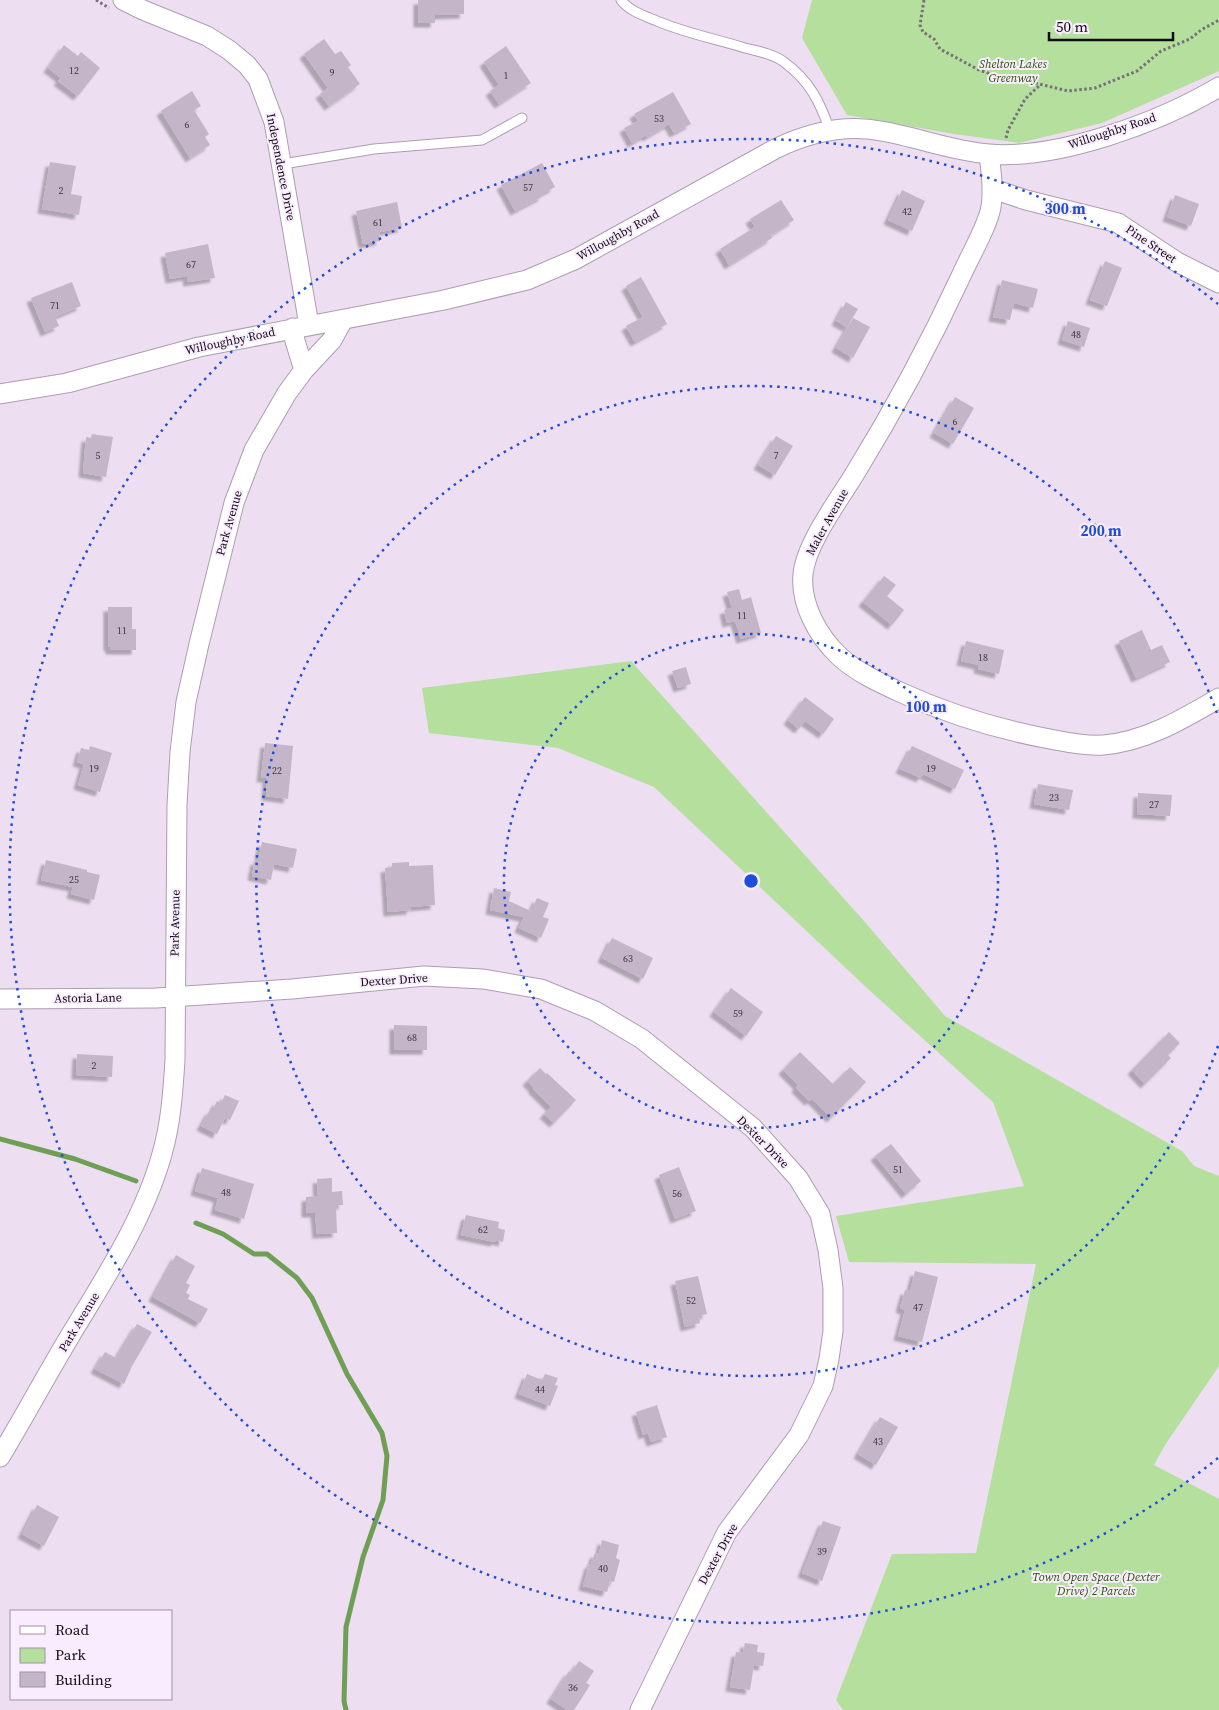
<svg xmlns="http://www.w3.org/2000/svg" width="1219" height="1710" viewBox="0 0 1219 1710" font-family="'Source Serif 4',serif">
  <defs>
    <filter id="shadow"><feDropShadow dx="-4.5" dy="4.5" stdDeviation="1" flood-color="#0004"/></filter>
  </defs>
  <rect width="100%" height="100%" fill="#eddef1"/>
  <path fill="#b4df9d" d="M812 0H1219V71L1102 123 1019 143 954 134 847 115 802 38Z
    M631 661 864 921 945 1016 1182 1151 1194 1166 1219 1176V1366L1165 1445 1154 1465 1219 1499V1710H843L836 1700 892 1554 976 1553 1036 1264 849 1262 836 1216 1024 1186 993 1102 868 989 654 787 558 748 429 733 422 688Z"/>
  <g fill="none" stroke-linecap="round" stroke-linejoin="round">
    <path stroke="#6e9f54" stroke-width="5" d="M0 1139 75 1159 136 1181
      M196 1223 223 1234 254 1254H267L297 1278 312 1298 347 1374 382 1433 387 1456 383 1500 363 1557 346 1627 344 1701 346 1710"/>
  </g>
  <path fill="#c4b6c8" filter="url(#shadow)" d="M418 0H464V14L435 15V23H418Z
    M324 39 335 54 341 51 351 65 348 67 360 84 329 106 320 94 328 88 304 54Z
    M64 45 78 56 81 52 100 68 78 96 58 81 61 78 48 68Z
    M506 46 531 83 499 104 490 91 499 85 484 62Z
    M192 91 201 106 194 110 209 134 205 137 210 145 190 158 161 111Z
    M673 92 691 124 674 133 669 124 647 137 646 135 632 143 624 128 638 121 634 114Z
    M50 162 76 166 71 194 82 196 79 215 42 209Z
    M542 163 555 187 542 194 543 196 515 211 501 185Z
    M902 190 925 201 912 231 888 220Z
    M1175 195 1199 204 1191 226 1167 217Z
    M781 200 794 220 771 235 772 238 729 265 720 249 755 227 750 219Z
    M397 202 402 228 379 232 380 241 363 244 356 211Z
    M208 244 215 278 188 282 187 276 170 279 165 253Z
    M1105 261 1122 268 1107 306 1090 300Z
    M641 277 667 324 635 342 626 326 643 317 626 286Z
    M1002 280 1038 289 1033 308 1014 303 1010 320 993 317Z
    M72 282 81 306 55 317 59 326 45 332 31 298Z
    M846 302 858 309 847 327 836 321Z
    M853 318 870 327 853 358 836 348Z
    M1068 321 1090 328 1084 347 1062 340Z
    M955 397 974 408 953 444 934 433Z
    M92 434 113 437 106 477 83 473 86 437 91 438Z
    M776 436 793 446 775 475 758 465Z
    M884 576 896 585 887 596 904 610 892 625 863 602Z
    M739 589 742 600 751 597 761 633 741 639 735 621 727 623 724 610 732 608 727 592Z
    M108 607H132V629H136V650H110V647L108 646Z
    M1142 630 1151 650 1162 645 1170 662 1136 678 1119 641Z
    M966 641 1004 650 999 674 978 669 979 665 961 661Z
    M686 667 691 684 678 688 672 671Z
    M805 697 834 719 823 734 805 721 799 729 788 720Z
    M265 743 293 746 288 799 266 796 267 778H261Z
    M90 746 112 753 100 792 78 785 84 764 77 762 81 748 89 750Z
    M912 746 964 770 955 789 923 774 921 778 900 769Z
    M1038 784 1073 790 1069 810 1034 804Z
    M1138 793 1172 795 1170 816 1137 814Z
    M262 842 297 849 293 868 274 864 271 880 252 876 255 860 258 861Z
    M46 860 87 870V872L100 875 94 900 71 894 73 887 41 880Z
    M409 862V866L433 865 435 905 411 907V910L388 912 385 868 392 867V863Z
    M494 888 511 892 509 901 531 911 537 898 549 903 543 917 549 919 541 938 519 928 524 917 490 910Z
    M612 938 653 958 643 979 602 958Z
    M731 988 763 1012 746 1036 714 1012Z
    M394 1025 427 1026V1050H394Z
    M1169 1032 1180 1043 1168 1055 1171 1058 1145 1084 1132 1070Z
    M800 1052 833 1084 850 1067 866 1082 831 1118 812 1099 809 1101 796 1088 798 1085 783 1070Z
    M77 1054 113 1056 112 1077 76 1075Z
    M540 1068 546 1074 547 1073 576 1100 554 1123 544 1114 551 1107 533 1089V1087L527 1081Z
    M225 1095 239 1101 230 1120 225 1118 217 1134 201 1126 210 1110 212 1111 217 1101 221 1103Z
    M891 1144 921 1181 906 1194 875 1156Z
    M679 1167 696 1211 675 1219 659 1175Z
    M202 1168 254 1184 244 1219 215 1210 218 1198 195 1191Z
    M332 1178V1192L342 1191 343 1205H336L337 1233 317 1234 315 1213H306V1197L318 1196 317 1179Z
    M466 1215 499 1222 498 1228 505 1230 503 1242 496 1240 495 1242 461 1235Z
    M176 1255 195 1266 186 1283 190 1285 186 1293 190 1295 188 1299 208 1309 200 1323 153 1297Z
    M915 1271 938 1277 922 1342 898 1336 905 1310 900 1308 905 1290 910 1291Z
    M698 1276 707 1314 699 1316 700 1323 685 1327 675 1281Z
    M137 1324 152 1332 132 1366 124 1384 95 1369 105 1352 116 1358Z
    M527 1374 542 1380 545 1374 558 1378 555 1385 558 1386 550 1406 519 1394Z
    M657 1405 667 1437 651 1442 648 1433 643 1435 636 1412Z
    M880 1417 898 1427 876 1465 858 1454Z
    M37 1505 59 1517 44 1546 22 1534Z
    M823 1521 841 1527 822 1581 802 1573Z
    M602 1540 619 1545 616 1558 620 1560 614 1582 610 1581 607 1592 583 1586 589 1564H591L595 1553 599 1554Z
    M745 1643 758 1645 757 1652 765 1653 763 1666 754 1665 750 1690 730 1687 736 1652 743 1653Z
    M579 1661 594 1671 586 1683 590 1685 574 1710H567L551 1699 569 1671 571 1673Z"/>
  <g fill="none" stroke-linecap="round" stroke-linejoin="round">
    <defs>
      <path id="service" d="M621 0C629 11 645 16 657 21 685 33 716 39 745 48 757 51 774 54 784 62 810 81 820 102 830 131
        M283 164 374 149 482 140 522 118"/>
      <path id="minor" d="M123 0 143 10 207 36 229 50 247 65 258 79 274 122 309 325
        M989 154C991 171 994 189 991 207 988 225 970 256 962 274 930 343 894 410 854 475 838 501 806 544 803 574 800 604 818 636 839 656 856 672 880 683 902 693 953 716 999 730 1055 740 1070 743 1087 746 1103 745 1145 742 1183 719 1219 698
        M993 189 1026 200 1118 223 1177 262 1219 283
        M293 328 295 341 304 370
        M0 394 67 383 199 347 444 300 527 280 576 259 775 149C808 133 844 124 881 131 917 137 952 151 989 154 1058 160 1160 122 1219 87
        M0 999 156 998 292 989 424 976 483 979 541 989 595 1011 642 1039 753 1128 798 1178 820 1214 828 1250 833 1288V1331L829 1359 823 1386 799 1435 727 1532 640 1710
        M0 1457C24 1417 46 1376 70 1336 105 1278 144 1219 162 1154 171 1123 173 1091 175 1060L177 805 180 752 186 702 199 644 234 503 254 450 287 393 304 370 332 340 343 320"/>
    </defs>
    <use href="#service" stroke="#ac9eb0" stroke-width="11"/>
    <use href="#minor" stroke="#ac9eb0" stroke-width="21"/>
    <path stroke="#786f7b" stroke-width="3" stroke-dasharray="2.5 2.5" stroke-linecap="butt" d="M96 0 109 8
      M924 0 920 25 923 32 934 39 940 49 979 70 1006 79 1031 82 1068 91 1095 88 1137 71 1161 51 1190 39 1201 30 1219 20
      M1006 138 1008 130 1025 99 1040 85"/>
    <use href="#service" stroke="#fff" stroke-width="9"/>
    <use href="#minor" stroke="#fff" stroke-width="19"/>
  </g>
  <g fill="none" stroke="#1d4ed8" stroke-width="2.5" stroke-dasharray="2.5 5">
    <circle cx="751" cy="881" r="247"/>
    <path d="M1218 1046A495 495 0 1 1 1218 716"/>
    <path d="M1218 1458A742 742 0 1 1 1218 304"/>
  </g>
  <g text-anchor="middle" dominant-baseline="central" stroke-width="4" stroke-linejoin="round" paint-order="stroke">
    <g font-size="10" fill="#3e3640">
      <text x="74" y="70">12</text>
      <text x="332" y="72">9</text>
      <text x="506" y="75">1</text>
      <text x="659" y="118">53</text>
      <text x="187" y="124">6</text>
      <text x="528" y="187">57</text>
      <text x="61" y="190">2</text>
      <text x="907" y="211">42</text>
      <text x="378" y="222">61</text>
      <text x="191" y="264">67</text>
      <text x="55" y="305">71</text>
      <text x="1076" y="334">48</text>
      <text x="955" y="421">6</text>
      <text x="98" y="455">5</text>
      <text x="776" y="455">7</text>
      <text x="742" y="615">11</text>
      <text x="122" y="630">11</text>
      <text x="983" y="657">18</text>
      <text x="94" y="768">19</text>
      <text x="931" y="768">19</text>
      <text x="277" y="770">22</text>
      <text x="1054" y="797">23</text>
      <text x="1154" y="804">27</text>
      <text x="74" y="879">25</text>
      <text x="628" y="958">63</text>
      <text x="738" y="1013">59</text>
      <text x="412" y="1037">68</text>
      <text x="94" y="1065">2</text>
      <text x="898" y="1169">51</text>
      <text x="226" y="1192">48</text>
      <text x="677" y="1193">56</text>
      <text x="483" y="1229">62</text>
      <text x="691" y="1300">52</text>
      <text x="918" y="1307">47</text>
      <text x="540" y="1389">44</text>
      <text x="878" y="1441">43</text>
      <text x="822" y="1551">39</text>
      <text x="603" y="1568">40</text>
      <text x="573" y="1687">36</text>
    </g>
    <g font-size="12" font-style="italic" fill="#275400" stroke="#faecff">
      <text x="1013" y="64">Shelton Lakes<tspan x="1013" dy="14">Greenway</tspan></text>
      <text x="1096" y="1577">Town Open Space (Dexter<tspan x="1096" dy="14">Drive) 2 Parcels</tspan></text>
    </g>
    <g font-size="12" fill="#110c12" stroke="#faecff">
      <text transform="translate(1112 131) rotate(-18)">Willoughby Road</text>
      <text transform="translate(281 167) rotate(79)">Independence Drive</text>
      <text transform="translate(618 235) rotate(-29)">Willoughby Road</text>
      <text transform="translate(1151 244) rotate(34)">Pine Street</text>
      <text transform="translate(230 341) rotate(-12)">Willoughby Road</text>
      <text transform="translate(827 522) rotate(-61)">Maler Avenue</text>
      <text transform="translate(229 523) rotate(-74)">Park Avenue</text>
      <text transform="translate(175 923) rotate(-89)">Park Avenue</text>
      <text transform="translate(394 980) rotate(-4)">Dexter Drive</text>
      <text transform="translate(88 998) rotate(-1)">Astoria Lane</text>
      <text transform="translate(763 1142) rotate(45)">Dexter Drive</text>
      <text transform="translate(79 1322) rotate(-59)">Park Avenue</text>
      <text transform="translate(718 1554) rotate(-61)">Dexter Drive</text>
    </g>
  </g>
  <circle cx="751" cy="881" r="8" fill="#1d4ed8" stroke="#faecff" stroke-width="2.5"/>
  <g font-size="15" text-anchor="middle" font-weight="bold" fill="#1d4ed8" stroke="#faecff" stroke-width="4" stroke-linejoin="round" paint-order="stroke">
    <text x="1065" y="214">300 m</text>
    <text x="1101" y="536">200 m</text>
    <text x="926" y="712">100 m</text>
  </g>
  <rect x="10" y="1610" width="162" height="90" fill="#faecff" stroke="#9d92a0"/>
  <rect x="20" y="1626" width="25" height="8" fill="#ffffff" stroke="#9d92a0"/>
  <text x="55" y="1635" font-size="15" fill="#110c12">Road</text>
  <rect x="20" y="1648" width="25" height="15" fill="#b4df9d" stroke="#9d92a0"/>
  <text x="55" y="1660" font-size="15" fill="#110c12">Park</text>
  <rect x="20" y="1672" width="25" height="15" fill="#c4b6c8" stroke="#9d92a0"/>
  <text x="55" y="1685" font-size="15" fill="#110c12">Building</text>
  <path d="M1049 32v8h124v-8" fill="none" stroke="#110c12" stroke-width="2.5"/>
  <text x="1056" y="32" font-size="15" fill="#110c12" stroke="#faecff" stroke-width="4" paint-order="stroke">50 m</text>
</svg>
